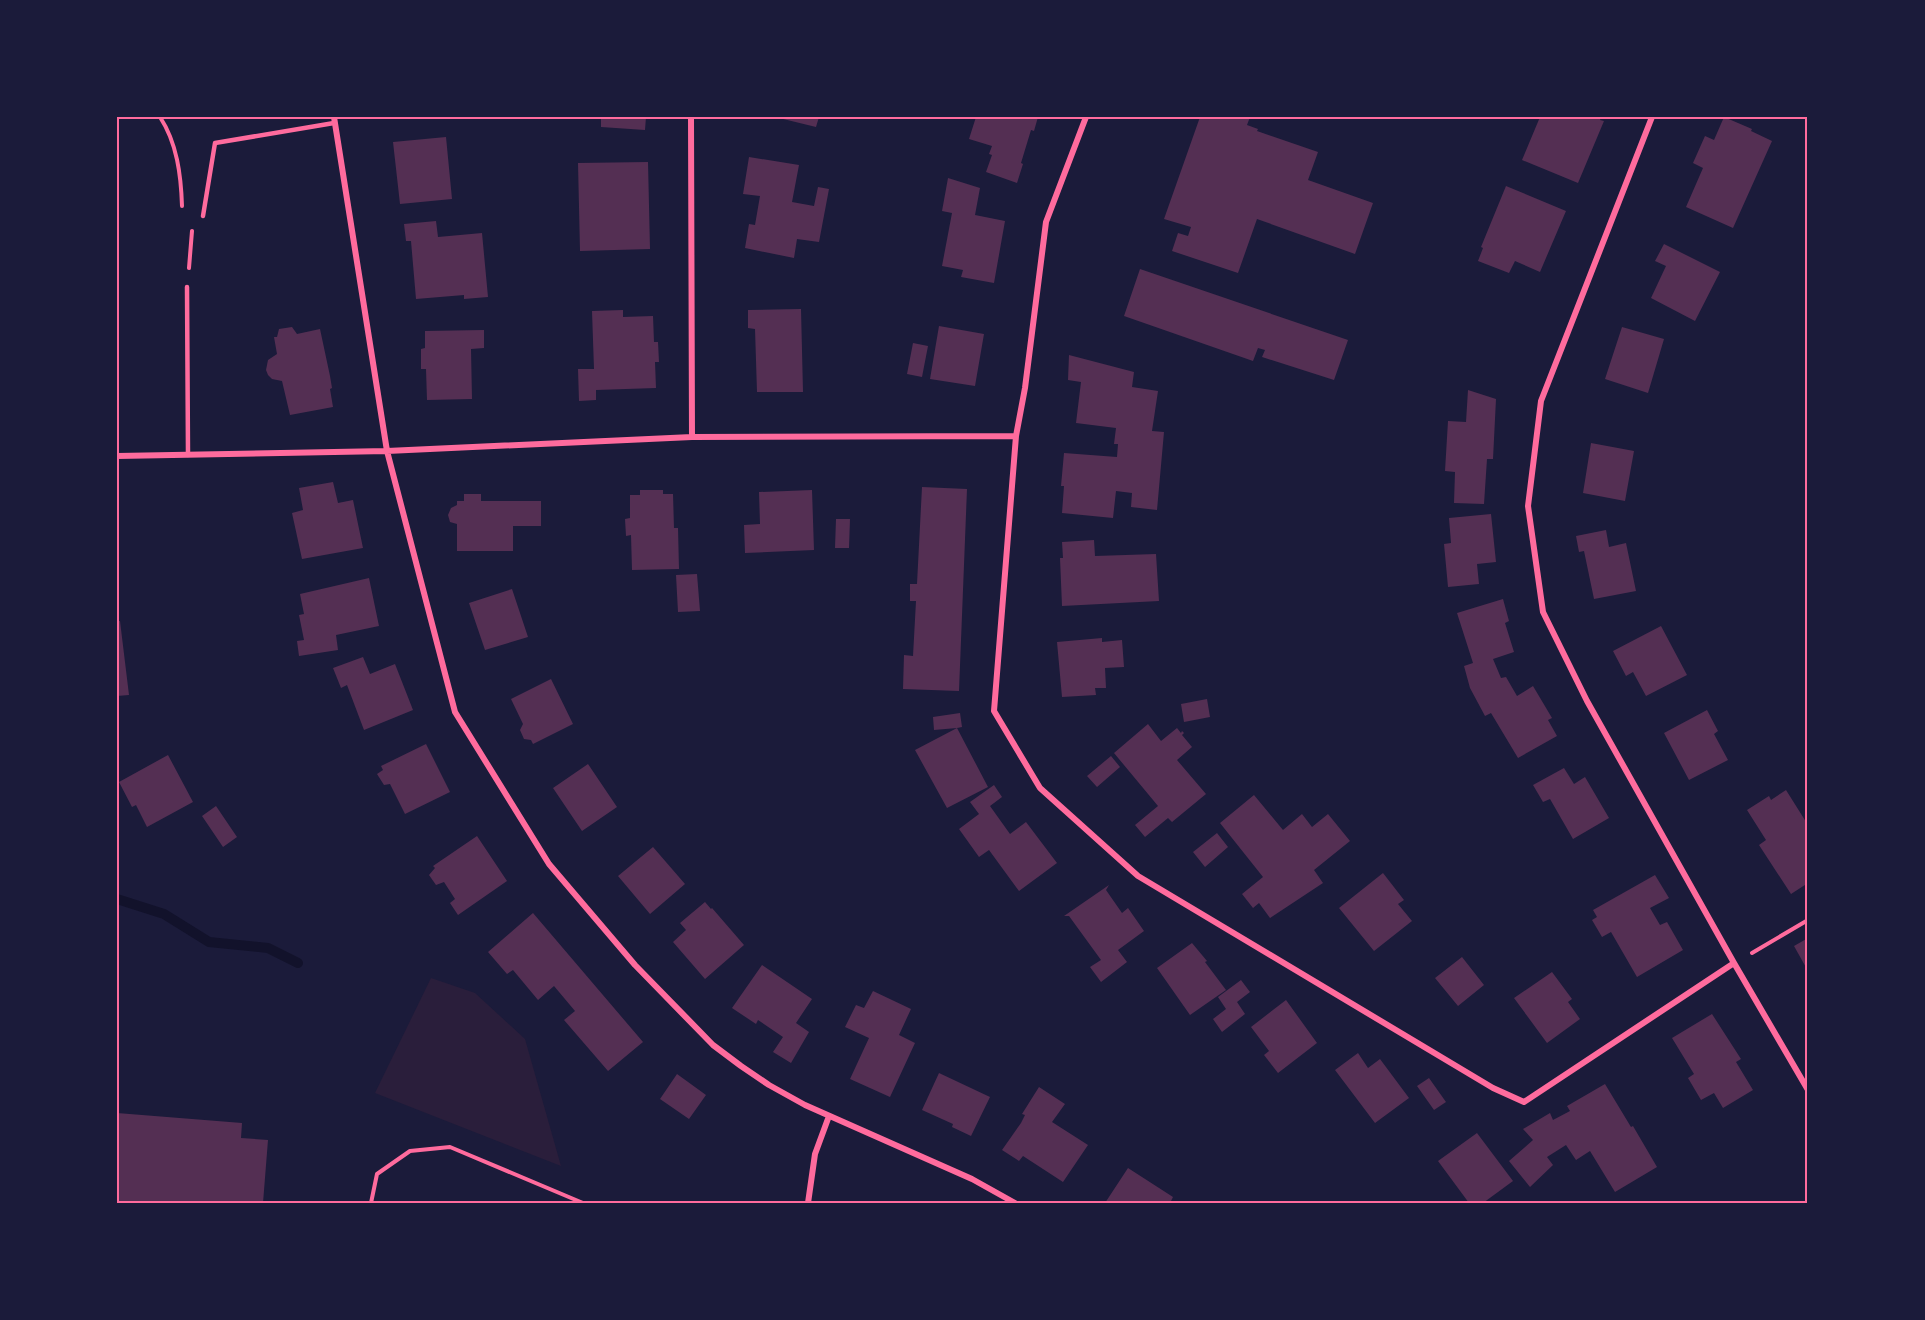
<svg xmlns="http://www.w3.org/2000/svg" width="1925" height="1320" viewBox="0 0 1925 1320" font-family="Rubik,sans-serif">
  <rect width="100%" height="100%" fill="#1b1b3a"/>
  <path fill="#2a1e3b" d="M431 978 475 993 525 1039 561 1166 375 1093Z"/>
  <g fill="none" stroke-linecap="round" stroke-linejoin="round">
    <path stroke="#12122b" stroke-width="10" d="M117 899 164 914 209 942 268 948 298 963"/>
  </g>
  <path fill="#542f53" d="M601 117H646L645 130 601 127Z
    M775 117H819L816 127Z
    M976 117H1038L1034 131 1031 130 1021 163 1023 164 1017 183 986 172 992 155 989 154 992 146 969 139Z
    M1200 117H1224L1229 119 1230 117H1250L1247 125 1258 129 1257 131 1318 152 1308 180 1373 203 1355 254 1257 219 1238 273 1172 251 1178 233 1188 236 1191 227 1164 219Z
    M1540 117H1601L1600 120 1604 121 1578 183 1522 160Z
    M1724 117 1752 129 1751 131 1772 141 1733 228 1686 207 1703 168 1693 163 1705 136 1714 140Z
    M446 137 452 199 400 204 393 142Z
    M749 157 799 165 792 202 814 206 818 187 829 189 819 242 797 239 794 258 745 248 749 224 755 225 760 196 743 194Z
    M648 162 650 249 580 251 578 163Z
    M948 178 980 188 975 215 1005 221 994 283 961 277 963 270 942 266 952 213 942 211Z
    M1506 186 1566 211 1540 272 1515 261 1509 273 1478 261 1483 248 1481 247Z
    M436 221 438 237 482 233 488 297 464 299V295L416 299 411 241H406L404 224Z
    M1664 244 1720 272 1695 321 1651 298 1666 266 1655 261Z
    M1140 269 1348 340 1334 380 1262 357 1265 350 1258 348 1253 361 1124 316Z
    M801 309 803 392H757L755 329 748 328V310Z
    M623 310V317L653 316 654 342H658L659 362H655L656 388 596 390V400L579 401 578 369H594L592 311Z
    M939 326 984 334 975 386 930 379Z
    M292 327 297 334 320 329 330 376 332 388 330 389 333 407 290 415 282 381 272 379 268 375 266 370 268 360 277 354 274 337H277L279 329Z
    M1622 327 1664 339 1648 393 1605 379Z
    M484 330V348L471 349 472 399 427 400 426 369H421V349L425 348V331Z
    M913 343 928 346 922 377 907 374Z
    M1069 355 1134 372 1132 387 1158 391 1152 431 1164 432 1157 510 1131 507 1132 493 1116 491 1113 518 1062 513 1064 486H1061L1064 453 1117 457 1118 444H1114L1116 428 1076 423 1081 382 1068 380Z
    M1468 390 1496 399 1493 459H1487L1484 504 1454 503 1455 472 1445 471 1448 421 1466 422Z
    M1591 443 1634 451 1625 501 1583 493Z
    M333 482 338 503 353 500 363 548 302 559 292 513 303 510 299 488Z
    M922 487 967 489 959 691 903 689 904 655 913 656 916 601H910V584H917Z
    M640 490H663V494H673L674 528H678L679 569 632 570 631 535 626 536 625 519 630 518V495H640Z
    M812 490 814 550 745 553 744 525 760 524 759 492Z
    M464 494H481V501H541V526H513V551H457V524L450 522 448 515 451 508 457 505V501H464Z
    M1491 514 1496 562 1477 564 1479 584 1448 587 1444 544 1451 543 1449 518Z
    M836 519H850L849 548H835Z
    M1606 530 1609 547 1626 543 1636 591 1594 599 1584 551 1579 552 1576 536Z
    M1094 540 1095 556 1156 554 1159 601 1062 606 1060 558H1063L1062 542Z
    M697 574 700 611 678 612 676 575Z
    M369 578 379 626 336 635 338 650 299 656 297 641 304 640 299 615 304 614 300 594Z
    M512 589 528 637 485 650 469 603Z
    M1503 599 1509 621 1505 623 1514 652 1493 659 1501 678 1506 677 1517 696 1533 686 1552 718 1548 720 1557 736 1518 758 1491 713 1485 716 1470 688 1464 666 1473 663 1457 613Z
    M117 621H120L129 695 117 696Z
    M1661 626 1687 675 1646 696 1633 672 1626 676 1613 651Z
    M1102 638V642L1122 640 1124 667 1105 668 1106 688H1095L1096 695 1062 697 1057 642Z
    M363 657 370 674 395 664 413 710 364 730 347 685 341 688 333 668Z
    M551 679 573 724 533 744 531 740 524 739 520 730 523 724 511 699Z
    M1207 699 1210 717 1184 722 1181 704Z
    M1707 710 1718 731 1714 734 1728 760 1689 780 1664 733Z
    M960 713 962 727 957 728 988 787 947 808 915 750 957 728 934 730 933 717Z
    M1148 724 1161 741 1177 728 1181 733 1182 731 1184 733 1182 735 1192 747 1177 760 1206 794 1172 822 1168 818 1145 837 1135 825 1158 806 1114 753Z
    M426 744 450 792 405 814 390 784 384 785 377 774 383 770 381 766Z
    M168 755 193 802 147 827 136 805 132 807 119 782Z
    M1111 756 1120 767 1097 787 1087 776Z
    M588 764 617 807 582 831 553 788Z
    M1564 768 1574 784 1585 777 1609 818 1573 839 1550 799 1543 802 1533 785Z
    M994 785 1002 797 990 806 1010 834 1026 822 1057 863 1019 891 989 850 979 857 959 829 979 814 970 802Z
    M1786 790 1808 825V883L1791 894 1759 845 1766 840 1747 810 1769 796 1771 800Z
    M1254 795 1283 830 1302 814 1312 827 1328 814 1350 841 1314 870 1323 883 1270 918 1259 903 1253 908 1242 894 1263 877 1220 823Z
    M216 806 237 837 223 847 202 816Z
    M1217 833 1228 847 1205 867 1193 852Z
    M477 836 507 881 458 915 450 903 455 899 444 882 436 885 429 875 435 868 433 866Z
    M653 847 685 884 650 914 618 876Z
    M1383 873 1404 900 1398 904 1412 921 1374 951 1339 908Z
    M1655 875 1669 898 1650 908 1660 925 1667 922 1683 950 1637 977 1611 932 1602 937 1592 920 1597 917 1593 910Z
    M1109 885 1106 890 1122 913 1128 908 1144 931 1118 950 1127 962 1101 982 1090 967 1101 960 1069 916H1064Z
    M705 902 711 909 712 908 744 945 705 979 673 942 686 930 680 923Z
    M533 913 643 1042 608 1071 564 1020 575 1011 554 986 538 1000 513 970 507 974 488 952Z
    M1808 938V971L1794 946Z
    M1192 943 1207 961 1205 962 1226 990 1190 1015 1157 968Z
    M1462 957 1484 985 1458 1006 1435 978Z
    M762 965 812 999 796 1023 809 1032 791 1063 773 1052 783 1037 758 1020 756 1024 732 1008Z
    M1552 972 1572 999 1568 1002 1580 1019 1547 1043 1514 998Z
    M1241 980 1250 992 1237 1002 1245 1014 1222 1032 1213 1019 1226 1009 1218 997Z
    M873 991 911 1009 899 1035 915 1043 890 1097 850 1079 869 1038 845 1027 856 1005 864 1008Z
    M1286 1000 1317 1043 1278 1073 1264 1055 1269 1051 1251 1027Z
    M1712 1014 1741 1059 1736 1062 1753 1090 1723 1108 1714 1093 1701 1100 1688 1078 1694 1074 1672 1038Z
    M1358 1053 1368 1068 1380 1059 1409 1098 1375 1123 1335 1070Z
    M939 1073 990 1097 971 1136 952 1127 953 1124 922 1110Z
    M677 1074 706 1095 689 1119 660 1099Z
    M1429 1078 1446 1102 1434 1110 1417 1086Z
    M1605 1084 1631 1127 1633 1126 1657 1167 1615 1192 1590 1151 1576 1160 1566 1145 1547 1157 1553 1165 1530 1187 1509 1161 1533 1140 1523 1129 1550 1113 1553 1120 1570 1111 1567 1106Z
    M1039 1087 1065 1104 1052 1122 1088 1145 1063 1182 1023 1156 1019 1161 1002 1150 1021 1123 1025 1115 1022 1114Z
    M117 1113 242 1123 241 1138 268 1140 263 1203H117Z
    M1477 1133 1513 1181 1483 1203H1469L1438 1161Z
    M1128 1168 1173 1197 1170 1203H1105Z"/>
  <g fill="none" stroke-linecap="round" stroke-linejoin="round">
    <path stroke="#ff6b9d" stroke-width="4" d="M160 117C177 143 181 175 182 206
      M189 268 192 231
      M1752 953 1808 920
      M371 1203 377 1174 410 1151 450 1147 583 1203"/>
    <path stroke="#ff6b9d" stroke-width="4.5" d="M203 216 215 143 334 123
      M187 287 188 455"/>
    <path stroke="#ff6b9d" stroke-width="6" d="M334 117 387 451 455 712 549 864 635 965 713 1045 741 1066 769 1085 805 1105 972 1179 1015 1203
      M691 117 692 437
      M1086 117 1046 222 1025 388 1016 436 994 711 1040 788 1138 876 1493 1088 1524 1102 1734 963
      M1652 117 1541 401 1528 506 1543 612 1587 701 1734 963 1808 1090
      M117 456 387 451 692 437 1016 436
      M808 1203 815 1154 829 1116"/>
  </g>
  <rect width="1925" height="1320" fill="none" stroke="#1b1b3a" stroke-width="237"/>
  <rect x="118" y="118" width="1688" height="1084" fill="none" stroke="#ff6b9d" stroke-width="2"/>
</svg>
